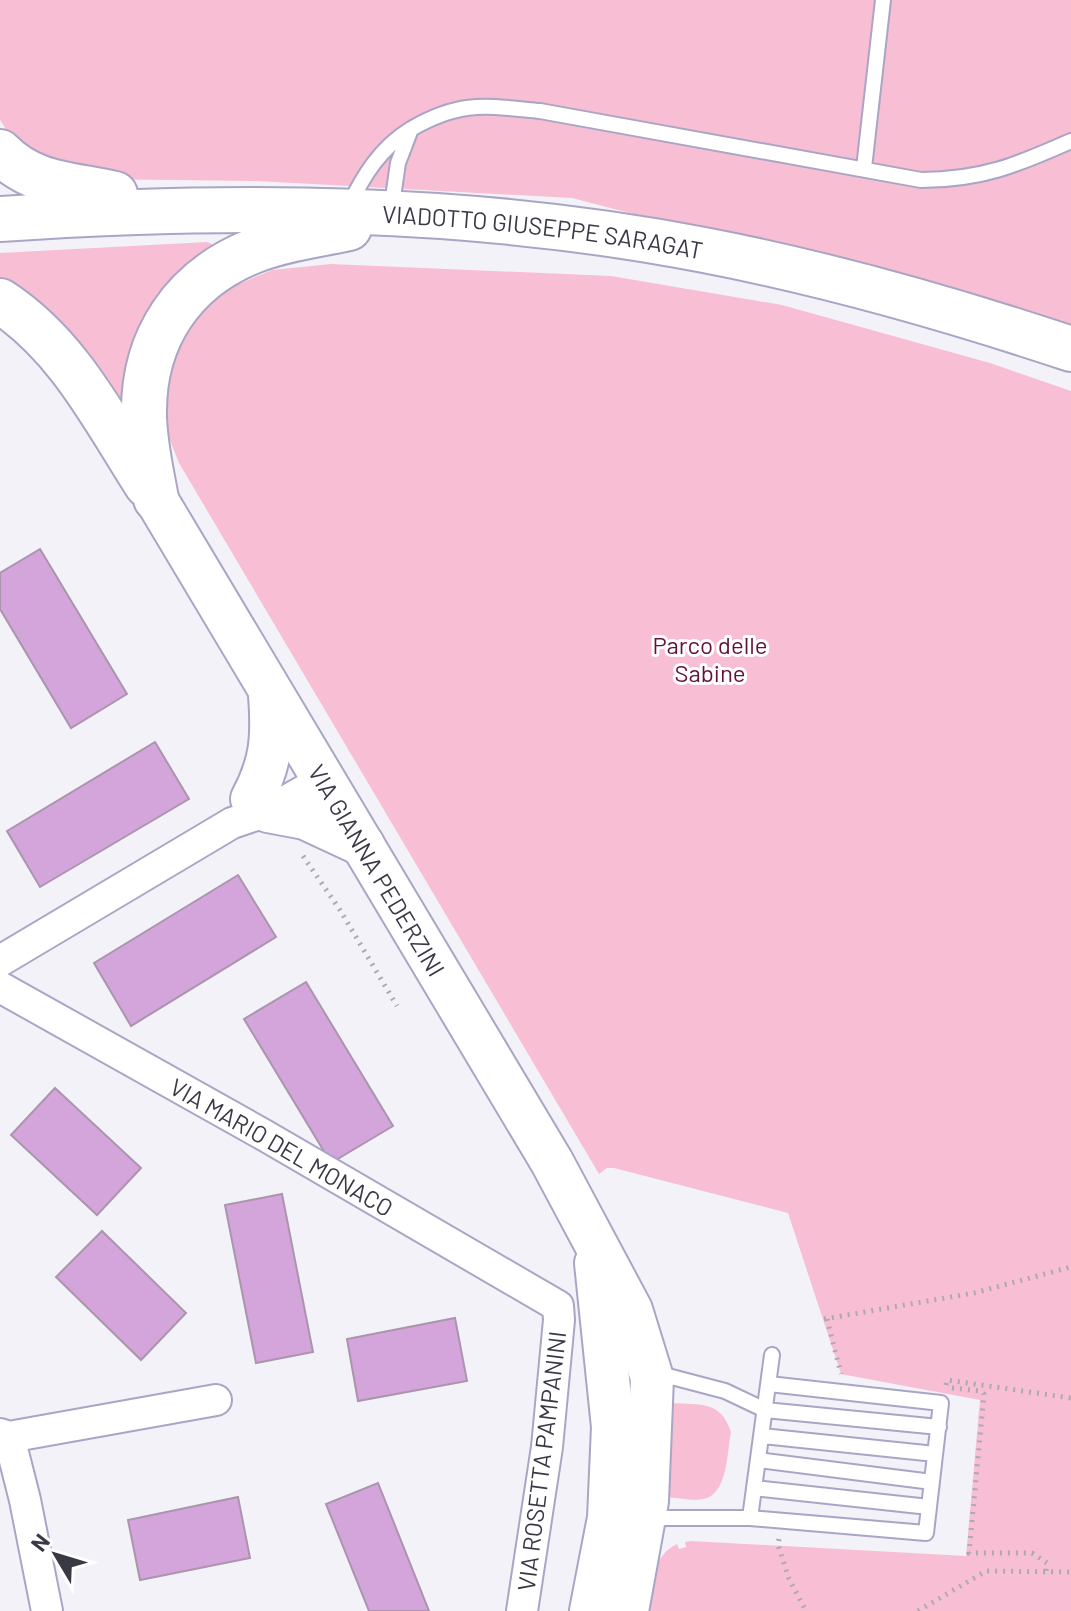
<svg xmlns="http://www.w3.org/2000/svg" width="1071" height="1611" viewBox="0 0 1071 1611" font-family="Barlow,sans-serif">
  <rect width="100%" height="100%" fill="#f3f2f9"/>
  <path fill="#f8bed4" d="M0 0H1071V328L572 198 257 181 86 179 17 146 0 120Z
    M207 242 212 244 213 250 123 401 119 405 0 285V253Z
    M331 264 611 276 782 305 990 363 1071 391V1611H645C650 1587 652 1556 677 1544L679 1549 686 1547 685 1542 691 1541 966 1556 980 1400 841 1374 788 1213 614 1168H607L599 1174 179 463 164 425 162 398 177 343 212 299 229 288 272 270Z
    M671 1403C699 1405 721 1400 731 1432 727 1451 728 1490 707 1498 695 1502 679 1498 667 1497Z"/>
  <path fill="#d4a5da" stroke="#ab94ae" stroke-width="2" d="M40 549 127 694 71 728 0 609V573Z
    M155 742 189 799 40 887 7 831Z
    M238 875 276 937 131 1026 94 963Z
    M306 982 393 1126 331 1163 244 1019Z
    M55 1088 141 1168 97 1215 11 1135Z
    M282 1194 313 1352 256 1363 225 1205Z
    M102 1231 186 1313 141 1360 56 1277Z
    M455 1318 467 1381 358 1401 347 1339Z
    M378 1483 429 1611H369L326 1504Z
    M238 1497 250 1558 140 1580 128 1520Z"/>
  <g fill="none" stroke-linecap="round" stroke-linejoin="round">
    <defs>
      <path id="lane" d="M411 129C461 100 486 106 540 111L921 180C981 180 1017 165 1071 141
        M864 168 883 0
        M348 207C364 175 380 148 411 129L398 163 391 211
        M655 1377 664 1375 725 1391 765 1410 939 1427
        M762 1436 935 1454
        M758 1460 932 1482
        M754 1488 929 1507
        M649 1518H750L926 1533 941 1403 769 1384
        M750 1518 772 1355"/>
      <g id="street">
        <path d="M0 961 232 823 268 811 323 780"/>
        <path id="s1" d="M0 987 264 1135 558 1306 559 1320 547 1447 522 1611"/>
        <path d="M0 1434 9 1437 216 1400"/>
        <path d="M9 1437 25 1500 47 1611"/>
      </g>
      <g id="secondary">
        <path id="s2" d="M156 499 552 1162 631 1310 652 1378 647 1501 627 1611"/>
        <path d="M252 799C272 762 273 736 270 695"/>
        <path d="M268 811 305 818 363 845"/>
        <path d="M591 1611 609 1518 613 1427 596 1263"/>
      </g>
      <g id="primary">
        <path d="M0 152C33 186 73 184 115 194"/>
        <path id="s3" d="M0 219C234 203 472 205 704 250 829 274 951 309 1071 349"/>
        <path d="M0 301C68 345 104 418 147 485"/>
        <path d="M156 499C151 471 144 442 144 414 143 338 183 279 253 251 283 239 317 235 349 228"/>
      </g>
    </defs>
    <use href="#lane" stroke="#a9a5c5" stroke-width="18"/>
    <use href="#street" stroke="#a9a5c5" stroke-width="34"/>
    <use href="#secondary" stroke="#a9a5c5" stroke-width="46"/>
    <use href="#primary" stroke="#a9a5c5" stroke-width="48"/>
    <path stroke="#abaab3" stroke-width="5" stroke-dasharray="2 6" stroke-linecap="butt" d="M303 856 340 910 397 1006
      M824 1319 974 1293 1071 1267
      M827 1319 841 1374
      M946 1385 947 1380 1071 1398
      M952 1388 981 1391 984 1394 969 1553H1032L1047 1563 1046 1572
      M779 1539 778 1545 789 1579 806 1611
      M918 1611 986 1571 1071 1572"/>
    <use href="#lane" stroke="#fff" stroke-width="14"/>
    <use href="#street" stroke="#fff" stroke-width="30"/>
    <use href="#secondary" stroke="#fff" stroke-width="42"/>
    <use href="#primary" stroke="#fff" stroke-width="44"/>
  </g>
  <g text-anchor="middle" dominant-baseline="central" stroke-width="6" stroke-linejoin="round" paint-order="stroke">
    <g font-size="24" fill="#393845" stroke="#fff">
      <text stroke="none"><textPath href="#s3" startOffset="544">VIADOTTO GIUSEPPE SARAGAT</textPath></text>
      <text stroke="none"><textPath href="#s2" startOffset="432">VIA GIANNA PEDERZINI</textPath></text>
      <text stroke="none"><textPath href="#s1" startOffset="324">VIA MARIO DEL MONACO</textPath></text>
      <text transform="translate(541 1461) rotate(-83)">VIA ROSETTA PAMPANINI</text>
    </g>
    <g font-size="24" fill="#63113c" stroke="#fff">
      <text x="710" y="644">Parco delle<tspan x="710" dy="28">Sabine</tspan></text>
    </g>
  </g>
  <g transform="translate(56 1555) rotate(308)" stroke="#ffffff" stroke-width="6" paint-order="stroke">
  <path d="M0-6L14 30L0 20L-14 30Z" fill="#393845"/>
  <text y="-12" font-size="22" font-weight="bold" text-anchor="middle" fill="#393845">N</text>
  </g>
</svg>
